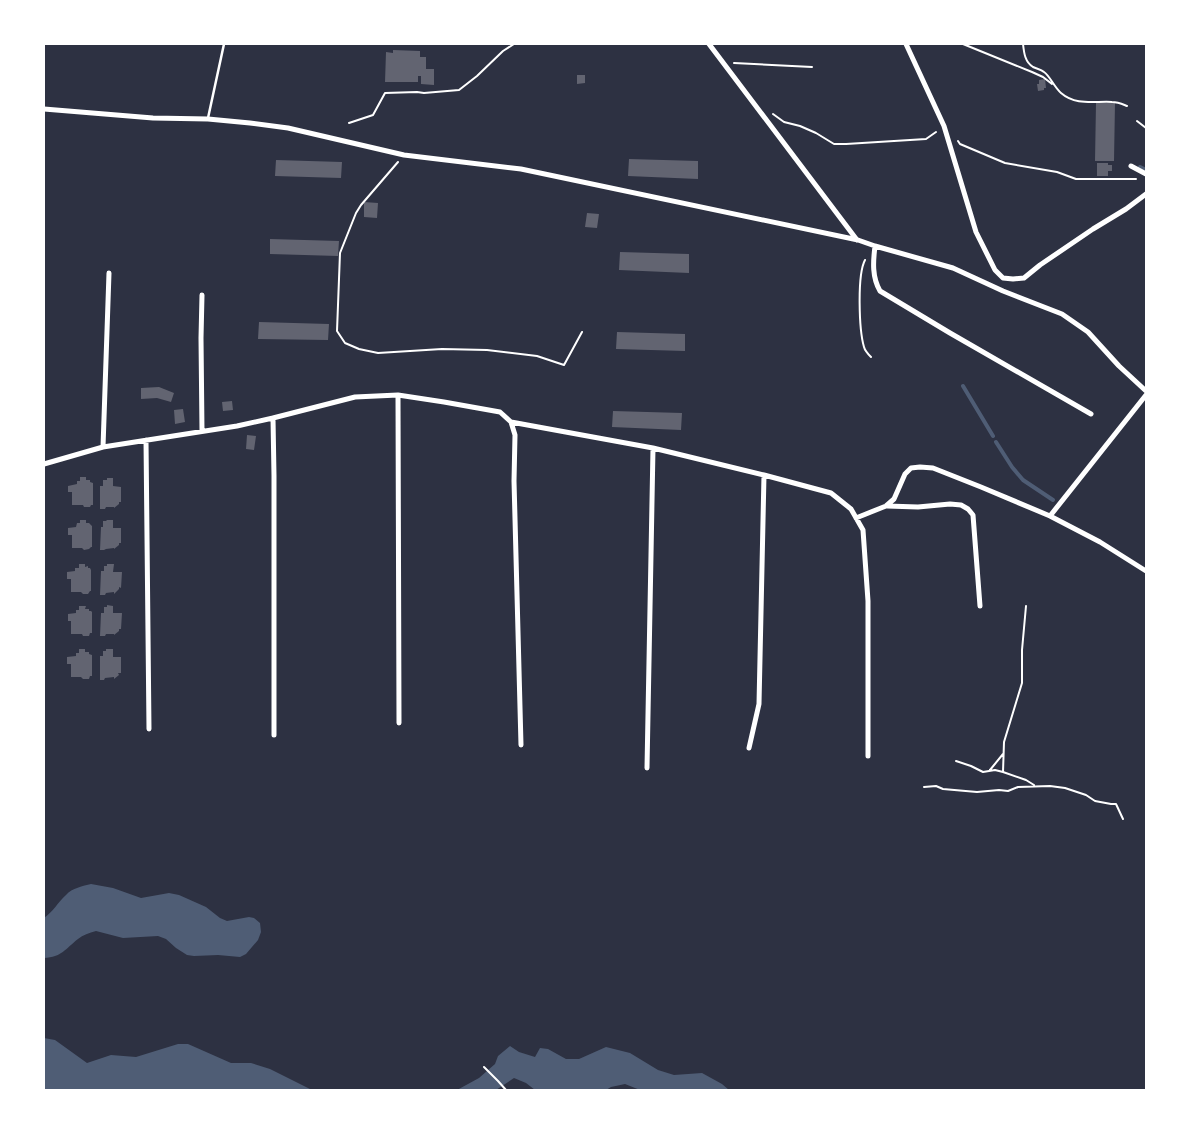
<svg xmlns="http://www.w3.org/2000/svg" width="1190" height="1134" viewBox="0 0 1190 1134" font-family="Karla,sans-serif">
  <rect width="100%" height="100%" fill="#2d3142"/>
  <path fill="#4f5d75" d="M91 884 113 888 141 898 169 893 179 895 206 907 220 918 227 921 249 917 254 918 260 923 261 932 258 940 246 954 240 957 218 955 194 956 187 955 176 948 166 939 158 936 123 938 96 931C89 933 83 935 78 939 65 949 62 957 44 958V918C53 912 58 902 66 895 72 888 83 886 91 884Z
    M44 1038 55 1040 87 1063 111 1055 136 1057 178 1044H188L231 1063H251L270 1069 312 1090H44Z
    M510 1046 519 1052 535 1057 540 1048 548 1049 566 1059H579L606 1047 630 1053 658 1070 674 1075 702 1073 722 1084 729 1090H640L625 1084 611 1087 606 1090H535L526 1083 514 1078 496 1090H457L479 1078 495 1064 498 1056Z"/>
  <g fill="none" stroke-linecap="round" stroke-linejoin="round">
    <path stroke="#4f5d75" stroke-width="4" d="M1140 167 1146 170
      M963 386 993 436
      M996 442 1012 467 1023 480 1053 500"/>
  </g>
  <path fill="#626471" d="M393 50 420 51V57H426V69H434V85L421 84V76H418V82H385L386 52 393 53Z
    M577 75H585V83L577 84Z
    M1045 79 1046 88H1044V90L1038 91 1037 84H1039V80Z
    M1096 103H1115L1114 161H1095Z
    M629 159 698 161V179L628 176Z
    M276 160 342 162 341 178 275 176Z
    M1097 163H1108V165H1112V171H1108V176H1097Z
    M364 202 378 203 377 218 364 217Z
    M587 213 599 214 597 228 585 227Z
    M270 239 339 241 338 256 270 254Z
    M620 252 689 254V273L619 270Z
    M259 322 329 324 328 340 258 339Z
    M617 332 685 334V351L616 349Z
    M159 387 174 393 171 402 157 398 141 399V388Z
    M232 401 233 410 223 411 222 402Z
    M183 409 185 422 175 424 174 410Z
    M613 411 682 413 681 430 612 427Z
    M247 435 256 436 254 450 246 449Z
    M80 477H86V480H90V482L93 483V505H91L90 507H84L83 505H72V492H68V486L77 484V481H80Z
    M107 478H113V486L121 487V502H119V504L114 508V507H106L105 509H100V486H103V480H107Z
    M80 520H86V523H89L92 526V547H91L89 549 84 550 82 548H72V535H68V528L76 527 77 523H80Z
    M107 520H113V528H121V543H119V545L114 549V548L106 549 104 550H100L101 527H103V521H106Z
    M79 564H85V567L88 566V568H90L91 570V591H90L88 594H83L81 592H71V579H67V572L75 571V568H79Z
    M107 564H114L113 572H122L121 588 119 587V589L114 594V592L106 593 105 595H100L101 571H104V566H107Z
    M107 605 113 606V613H122L121 629H119V631L114 635V634H106L105 636H100L101 613H104V607H107Z
    M79 606H86L85 609H89V611H91L92 612V633H90L89 636H83L82 634H71V621H68V614L76 613V610H79Z
    M79 649H85V652H89V654L92 655V676H90L89 679H83L81 677H71V664H67V657L76 656V653H79Z
    M106 649H113V657H121V673H118L119 675 114 679V677L105 678 104 680H100V656H103V651H106Z"/>
  <g fill="none" stroke-linecap="round" stroke-linejoin="round">
    <path stroke="#fff" stroke-width="2" d="M963 44 1032 72 1043 77 1052 84
      M1023 44C1024 53 1025 62 1033 67 1037 69 1041 69 1044 72 1050 76 1054 87 1061 93 1076 106 1094 101 1112 102 1118 102 1122 104 1127 106
      M734 63 812 67
      M773 114 784 122 800 126 816 133 834 144H846L926 139 936 132
      M1137 121 1146 128
      M349 123 373 115 385 93 417 92 424 93 459 90 477 76 503 51 514 44
      M958 141 960 144 1005 163 1057 172 1076 179H1136
      M398 162 361 205 356 213 340 253 337 331 345 343 359 349 378 353 442 349 487 350 537 356 564 365 582 332
      M865 260C857 275 859 330 864 347 865 351 868 354 871 357
      M956 761 971 766 983 772 995 770 1003 772 1026 780 1034 785
      M990 770 1003 754
      M1003 772 1004 742 1022 683V650L1026 606
      M924 787 936 786 943 789 977 792 999 790 1008 791 1018 787 1050 786 1065 788 1086 795 1095 801 1111 804H1116L1123 819
      M484 1067 498 1081 506 1090"/>
    <path stroke="#fff" stroke-width="2.5" d="M208 118 224 44"/>
    <path stroke="#fff" stroke-width="5" d="M709 44 857 240
      M906 44 944 126 976 232 995 270 1003 278 1013 279 1024 278 1040 265 1093 229 1126 209 1146 194
      M44 109 153 118 208 119 250 123 288 128 404 155 521 169 858 240 875 246 953 268 1003 291 1062 314 1088 332 1119 366 1146 391
      M1131 166 1146 174
      M875 246C873 262 872 277 880 291L950 333 1091 414
      M398 395 399 723
      M1146 395 1050 516 1100 542 1146 571
      M273 418 355 397 398 395 444 402 500 412 511 422 515 435 514 481 521 745
      M511 422 653 448 764 475 831 493 851 509 863 530 868 601V756
      M202 431 201 338 202 295
      M146 440 149 729
      M103 447 109 273
      M44 464 103 447 237 426 273 418 274 476V735
      M887 506 918 507 950 504 961 505 968 509 973 515 980 606
      M856 518 886 506 894 499 905 474 911 468 920 467 933 468 981 487 1050 516
      M749 748 759 704 764 475
      M647 768 653 448"/>
  </g>
  <rect width="1190" height="1134" fill="none" stroke="#ffffff" stroke-width="90"/>
</svg>
